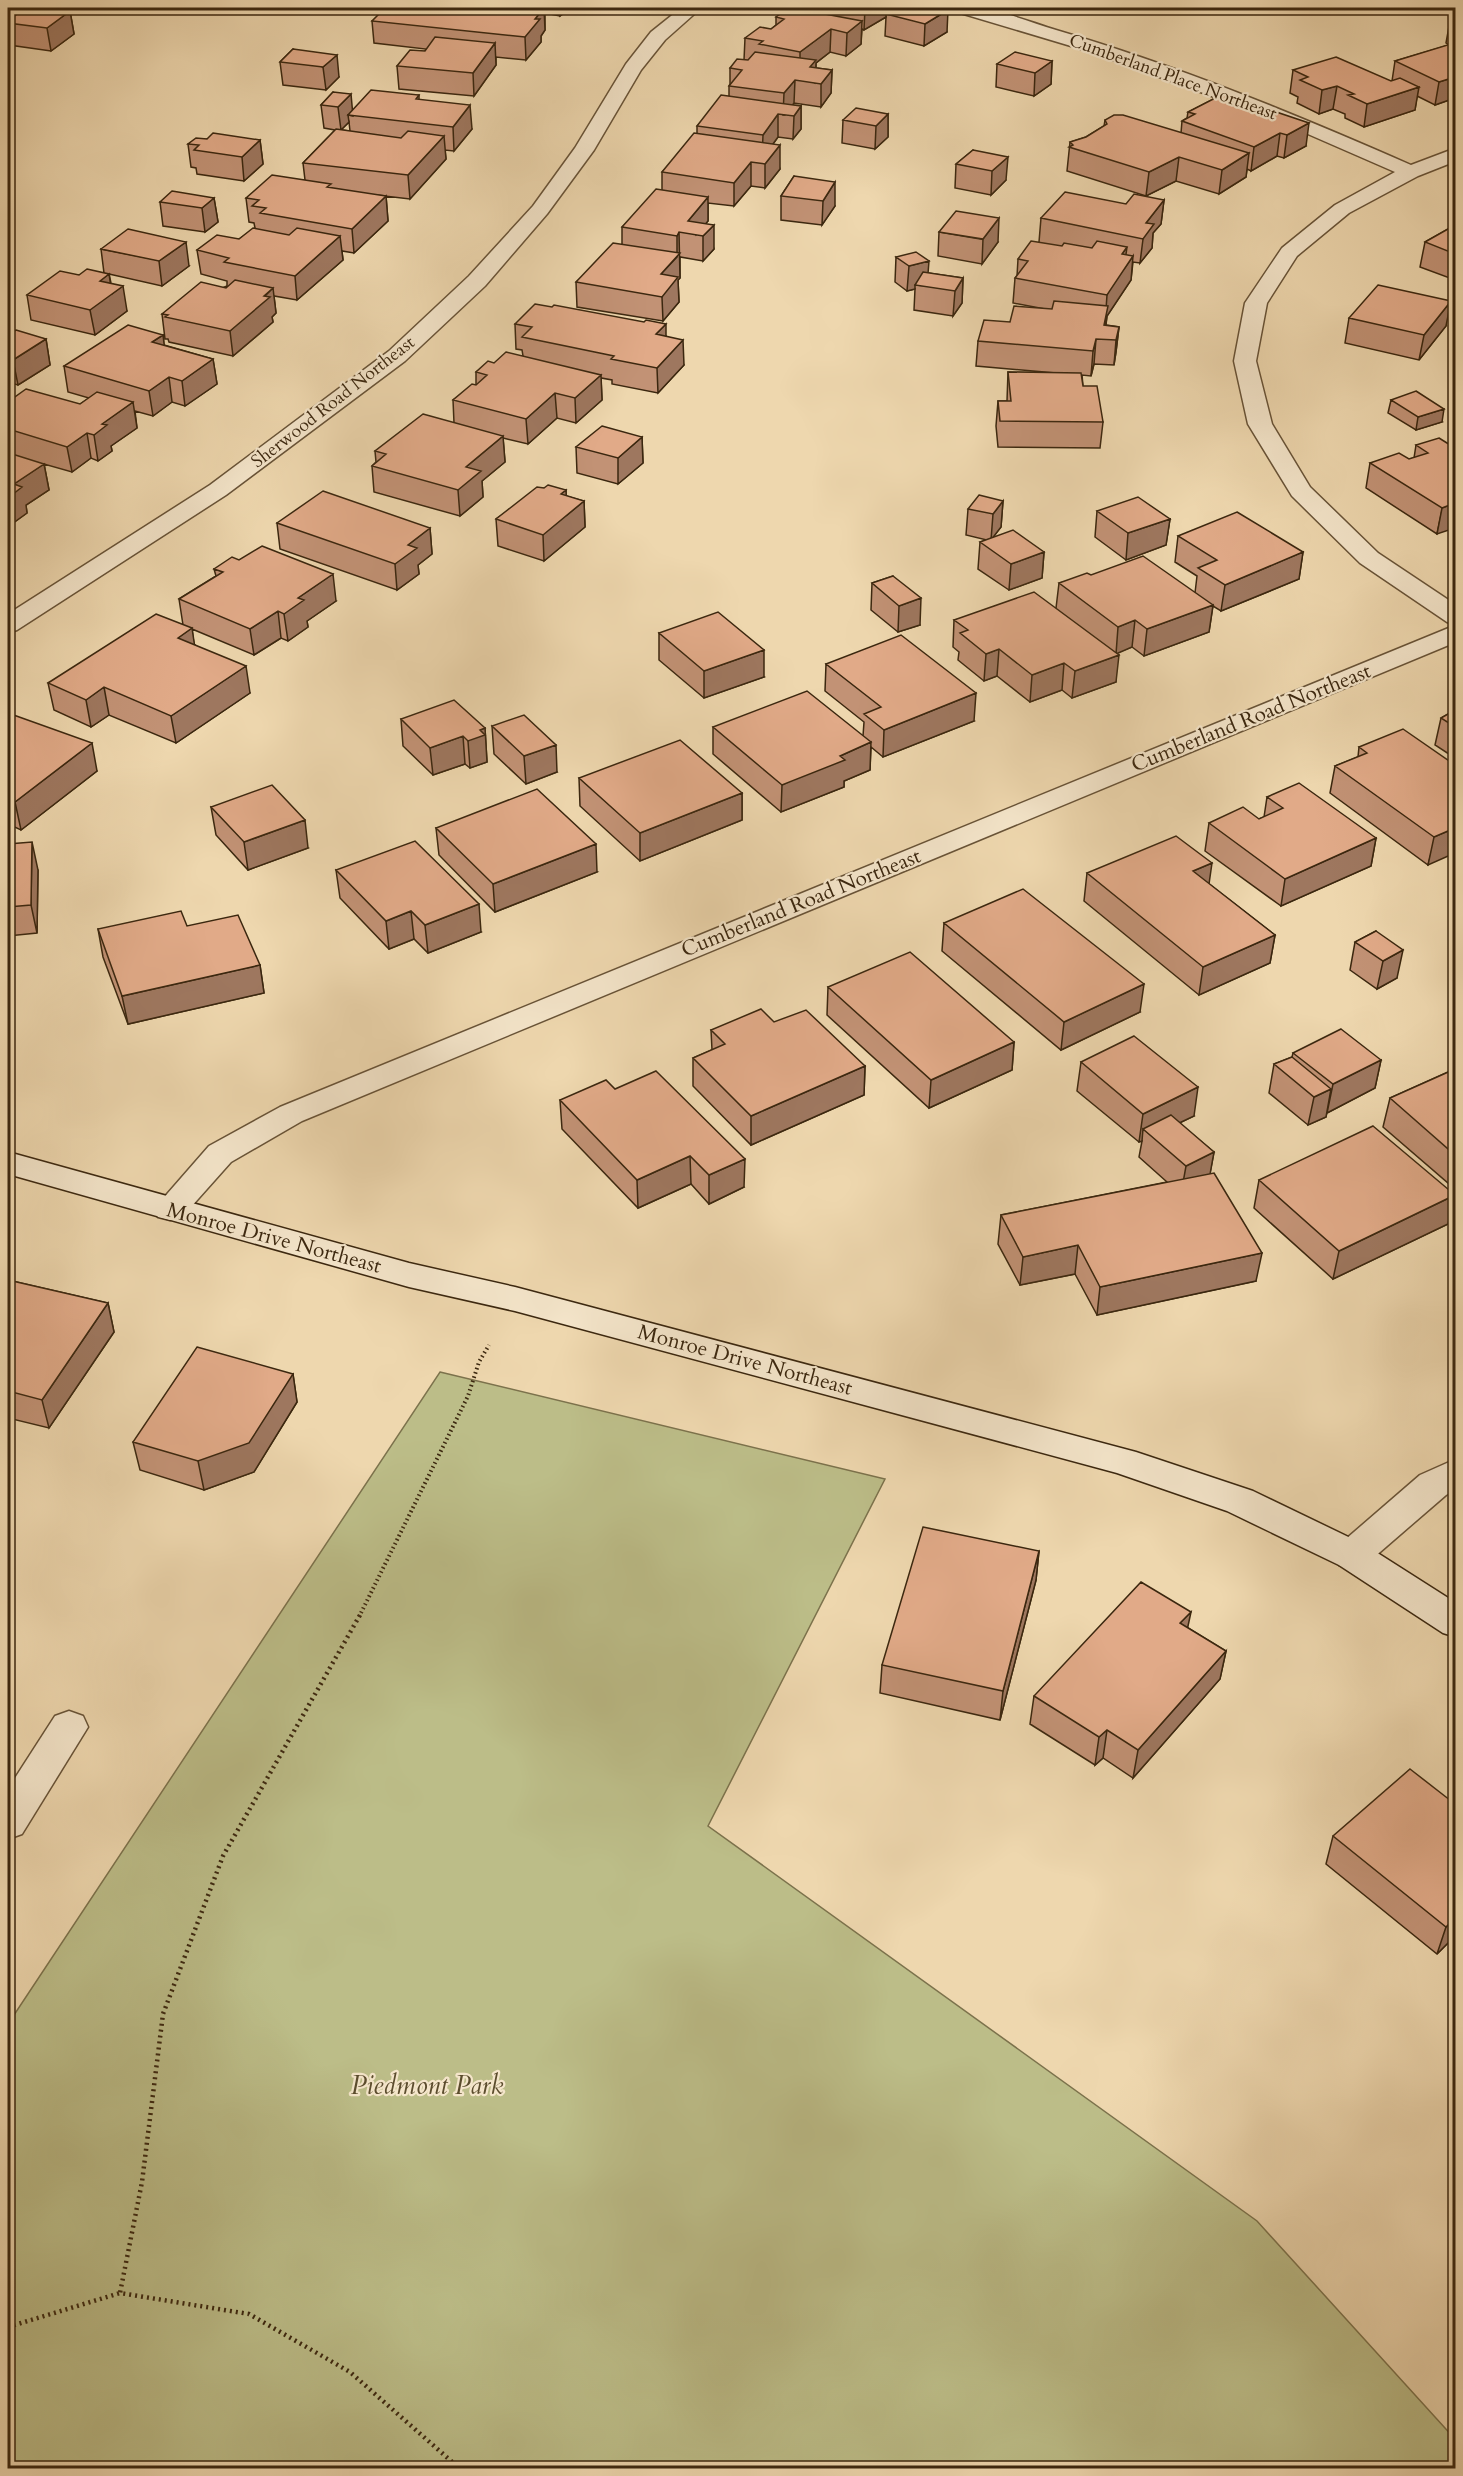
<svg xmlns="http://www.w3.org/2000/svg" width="1463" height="2476" viewBox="0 0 1463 2476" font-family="Cardo,serif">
  <rect width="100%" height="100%" fill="#eed7ae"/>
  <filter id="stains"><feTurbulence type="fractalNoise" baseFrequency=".00333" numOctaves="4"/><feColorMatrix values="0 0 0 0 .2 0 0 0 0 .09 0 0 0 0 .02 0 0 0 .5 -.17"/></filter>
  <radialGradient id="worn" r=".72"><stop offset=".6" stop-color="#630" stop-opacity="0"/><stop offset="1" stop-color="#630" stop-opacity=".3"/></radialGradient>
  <path fill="#bcbd88" stroke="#7c724c" stroke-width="1.5" d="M440 1372 885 1479 708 1826 1257 2221 1455 2439V2468H8V2024Z"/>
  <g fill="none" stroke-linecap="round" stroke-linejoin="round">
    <defs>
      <path id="lane" d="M69 1711 83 1716 88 1727 22 1834 8 1839V1789L55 1716Z"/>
      <path id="street" d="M681 8H701L665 40 641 70 594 150 547 214 485 286 405 361 226 495 17 630 8 633V614L210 485 389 351 469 276 533 206 575 148 626 64 651 32Z
        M954 8C988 4 1023 20 1056 30 1178 66 1295 114 1411 165L1456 148V161L1418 176 1349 213 1297 256 1267 303 1256 361 1272 424 1310 487 1378 553 1456 605V625L1447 622 1360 563 1292 496 1248 424 1234 361 1245 303 1282 248 1335 205 1395 172 1269 117 1091 52 957 12Z
        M1456 625V642L302 1121 231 1162 182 1217 170 1220 158 1217 154 1209 209 1146 280 1107Z
        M1456 1459V1489L1446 1495 1365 1565 1352 1569 1339 1565 1334 1555 1339 1545 1420 1475Z"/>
      <path id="secondary" d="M8 1152 409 1263 515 1287 1136 1452 1253 1491 1365 1545 1456 1603V1637L1443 1633 1339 1565 1227 1511 1117 1473 515 1311 409 1287 8 1174Z"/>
    </defs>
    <use href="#lane" stroke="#685337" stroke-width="3"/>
    <use href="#street" stroke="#685337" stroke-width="3"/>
    <use href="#secondary" stroke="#3b270f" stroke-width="3"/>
    <path stroke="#3b270f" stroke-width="4" stroke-dasharray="1.5 3" stroke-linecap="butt" d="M359 1617 468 1396 479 1362 489 1345"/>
    <path stroke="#3b270f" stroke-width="4.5" stroke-dasharray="2 4" stroke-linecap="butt" d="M360 1615 223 1856 163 2014 142 2182 120 2293 249 2314 350 2372 459 2468
      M8 2327 120 2293"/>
    <use href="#lane" fill="#f4e5ca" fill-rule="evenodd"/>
    <use href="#street" fill="#f4e5ca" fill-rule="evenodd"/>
    <use href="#secondary" fill="#f4e5ca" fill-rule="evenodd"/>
  </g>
  <path fill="#c29275" stroke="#3b270f" stroke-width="1.5" fill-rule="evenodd" d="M460 8H571L560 16 545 13V30L541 36V42L526 60 496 57V65L474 96 399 89 397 66 425 51 426 49 374 43 372 21 458 9Z
    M807 8H940L947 32 924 46 885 36 886 17 864 30 862 29 861 44 846 56 830 52 816 63V68L832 70 831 93 821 107 794 103 793 105 801 106V129L793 139 778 137 773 144 780 169 765 188 751 186 734 206 708 203V221L706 223 714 249 703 261 680 257V278L678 280 679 302 663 321 577 307 576 282 622 244V227L662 190V172L697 134V126L729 96V86L730 84V68L744 60 745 38 771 29 776 25V17L807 10Z
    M70 11 74 34 51 51 9 45 8 36V21Z
    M1455 19V98L1435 105 1417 96 1415 110 1364 127 1345 118V114L1333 109 1319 114 1297 103 1298 97 1290 93 1293 70 1392 81 1395 61 1449 45 1446 43 1450 21Z
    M293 49 339 77 326 90 283 85 280 62Z
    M1052 61 1051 84 1034 96 996 87 997 64Z
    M333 92 352 111 419 95V100L472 129 454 151 445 150 446 159 410 199 376 195 386 196 388 221 354 253 342 251 343 260 297 300 274 296 276 313 272 317 273 322 233 356 169 342 168 339H165L162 314 227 286V281L201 274 197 250 239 239 255 228 254 223 249 222 246 198 305 180 303 163 335 130 324 128 321 105ZM349 122 350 131 341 130Z
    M1223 94 1306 146 1284 158 1277 156 1251 171 1247 169 1246 177 1219 194 1176 181 1146 196 1067 171 1070 142 1086 137 1104 126 1105 120 1181 133 1182 121 1187 118 1188 112Z
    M888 114V137L875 149 842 143 843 120Z
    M207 139 260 140 263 164 244 181 197 174 196 168 191 167 188 144Z
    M973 150 1006 180 991 195 955 188 956 164Z
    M794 176 835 206 822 225 781 220V196Z
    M214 198 218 222 205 232 163 226 160 202Z
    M1164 200 1161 224 1153 233 1152 248 1140 263 1133 262 1131 280 1107 316 1106 325 1119 327 1116 352 1114 365 1094 364 1091 376 1082 375 1083 386 1103 422 1100 448 998 447 996 426 998 401H1007L1008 372 1056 373 976 366 978 341 1010 322 1045 309 1013 303 1015 278 1017 276 1018 259 1039 242 1041 218 1126 204Z
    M1455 225V280L1420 267 1425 242Z
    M939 232 998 242 982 264 938 256Z
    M101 249 189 266 162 286 109 274 111 283 127 311 95 335 31 320 27 295 79 275 104 273Z
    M896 257 928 273 963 278 962 303 953 316 914 310 915 289 907 291 895 282Z
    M1349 318 1446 326 1419 360 1345 343Z
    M515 324 666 336 684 365 658 393 612 384V380L601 378 602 400 576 423 557 418 528 444 503 438 505 462 482 481 483 497 460 516 374 492 372 466 376 462 375 451 454 423 453 400 476 385V372L494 363 523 356 522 350 516 349Z
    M8 335 46 339 50 365 18 385 8 382Z
    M163 335 164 345 213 359 217 384 185 406 172 402 153 416 135 411 137 428 111 446 112 451 98 461 91 458 72 472 44 464 49 490 26 505 27 513 9 526H8V402L80 404 89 398 68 392 64 366Z
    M1391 400 1442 422 1416 430 1388 413Z
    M642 437 643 463 618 484 577 473 576 447Z
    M1416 445 1455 448 1437 534 1366 488 1370 463 1409 459 1414 458Z
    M544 488 566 490V496L584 501 585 527 544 561 498 546 496 519Z
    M1003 501 1001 527 993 537 1044 552 1042 578 1009 590 978 569 980 542 987 540 966 535 968 509Z
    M1097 511 1170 519 1166 545 1126 560 1095 537Z
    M277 523 430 528 432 554 418 565 419 574 397 590 280 549Z
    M1178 536 1303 552 1299 579 1221 611 1213 606 1209 632 1144 656 1132 647 1116 653V682L1072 698 1062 690 1030 702 997 676 984 681 958 660 959 652 953 647 954 620 1056 608 1059 583 1091 575 1195 593 1197 576 1175 562Z
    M214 569 336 601 307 621 308 627 288 641 281 638 254 655 192 629 194 644 250 693 176 743 109 715 91 727 54 710 48 683 183 625 179 599 216 576Z
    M893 576 920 625 898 632 871 610 872 583Z
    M659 633 764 677 704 698 659 660Z
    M826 664 974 721 883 757 871 747 870 770 844 781V787L781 812 713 754V727L863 736 864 722 825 691Z
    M1455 710V758L1435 745 1441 718Z
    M8 713 97 771 21 830 8 824Z
    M401 719 485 728 487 762 470 768 465 764 433 775 403 746Z
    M492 726 557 772 526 784 494 754Z
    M1359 747 1455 765 1428 865 1330 793 1335 766 1358 757Z
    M579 778 742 793V820L640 861 580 806Z
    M1267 797 1376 838 1371 866 1281 906 1205 851 1209 823 1259 819 1264 817Z
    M211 807 308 848 248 870 216 835Z
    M436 828 597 872 495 912 439 855Z
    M8 844 38 870 37 933 8 936Z
    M336 870 481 932 428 953 414 939 389 949 340 898Z
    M1087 873 1209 884 1275 935 1270 963 1199 995 1084 901Z
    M944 923 1140 1012 1061 1050 942 951Z
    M187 926 260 965 264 993 128 1024 103 957 98 929Z
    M1376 931 1397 978 1377 989 1350 970 1355 942Z
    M828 987 1014 1042 1012 1070 929 1108 827 1015Z
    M774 1022 865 1066 864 1095 751 1145 693 1086V1058L712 1050 711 1030Z
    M1293 1053 1381 1060 1375 1088 1327 1113V1112L1326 1117 1308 1125 1269 1093 1274 1064 1292 1057Z
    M1081 1062 1194 1116 1179 1123 1214 1152 1210 1173 1256 1281 1097 1315 1075 1274 1020 1285 998 1244 1001 1215 1167 1182 1139 1157 1142 1141 1139 1142 1077 1091Z
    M1455 1069V1189L1383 1127 1390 1098Z
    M615 1089 744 1187 709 1204 691 1184 638 1208 562 1129 560 1100Z
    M1259 1180 1455 1195 1448 1224 1333 1279 1254 1208Z
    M8 1280 108 1303 114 1332 49 1428 8 1418Z
    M293 1374 297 1402 254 1472 204 1490 140 1470 133 1442Z
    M1039 1551 1036 1580 1000 1720 880 1693 882 1665Z
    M1188 1628 1226 1651 1220 1679 1133 1778 1103 1758 1095 1765 1030 1724 1034 1696Z
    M1455 1804V1936L1437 1954 1326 1864 1333 1836Z"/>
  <path fill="#9e775f" stroke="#3b270f" stroke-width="1.5" d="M544 8 545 30 541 36V42L526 60 525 37 535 19Z
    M560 8H571L560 16Z
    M865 8H902L886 14V17L864 30Z
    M948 10 947 32 924 46 925 24Z
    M70 11 74 34 51 51 47 28Z
    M862 21 861 44 846 56 847 33Z
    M831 29 830 52 816 63 815 83 800 75V52Z
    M495 43 496 65 474 96 473 73Z
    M337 55 339 77 326 90 323 67Z
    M1052 61 1051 84 1034 96 1035 73Z
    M832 70 831 93 821 107V84Z
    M1455 77V98L1435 105 1439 82Z
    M795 80 794 103 785 115H783L784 93Z
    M1337 86 1333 109 1319 114 1322 90Z
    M1419 87 1415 110 1364 127 1367 104Z
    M351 94 353 116 348 115 349 122 341 130 338 107Z
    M470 105 472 129 454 151 453 127Z
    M801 106V129L793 139 794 116Z
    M778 114V137L762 159 763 135Z
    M888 114V137L875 149 876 126Z
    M1309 123 1306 146 1284 158 1287 135Z
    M1280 133 1277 156 1251 171 1254 147Z
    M444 136 446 159 410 199 408 175Z
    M260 140 263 164 244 181 242 157Z
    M780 145V169L765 188V164Z
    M1249 153 1246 177 1219 194 1222 170Z
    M1008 157 1006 180 991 195 992 171Z
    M1179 157 1176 181 1146 196 1149 172Z
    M751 162V186L734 206V183Z
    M835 182V206L822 225 823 201Z
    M386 196 388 221 354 253 352 229Z
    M708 197V221L696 235 688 221Z
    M214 198 218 222 205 232 202 208Z
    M1164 200 1161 224 1153 233 1152 248 1140 263 1143 239 1146 223Z
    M999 218 998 242 982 264 983 239Z
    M714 225V249L703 261V236Z
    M679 232 680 278 678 280 679 302 663 321 661 274 677 257V236Z
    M340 236 343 260 297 300 295 276Z
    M186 242 189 266 162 286 159 261Z
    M1127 247 1124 269 1133 256 1131 280 1107 316 1104 339 1107 295 1122 254Z
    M929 261 927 286 915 285V289L907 291 909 266Z
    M109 274 112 294 123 286 127 311 95 335 90 310 100 281Z
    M963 278 962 303 953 316 955 291Z
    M273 288 276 313 272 317 273 322 233 356 230 331Z
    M1451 301 1446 326 1419 360 1424 335Z
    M666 324V349L656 334Z
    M1119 327 1116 352 1114 365 1116 340Z
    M163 335 166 360 152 342Z
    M46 339 50 365 18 385 13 360Z
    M1096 339 1094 364 1091 376 1093 351Z
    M683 340 684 365 658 393 657 368Z
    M213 359 217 384 185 406 182 381Z
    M601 375 602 400 576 423 575 398Z
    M169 377 172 402 153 416 149 391Z
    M555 393 557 418 528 444 526 419Z
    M133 402 137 428 111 446 112 451 98 461 94 435 102 424Z
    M1444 409 1442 422 1416 430 1418 417Z
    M87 433 91 458 72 472 67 447Z
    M503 436 505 462 482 481 483 497 460 516 458 490 466 467Z
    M642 437 643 463 618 484V458Z
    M44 464 49 490 26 505 27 513 9 526 8 518V498L14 484Z
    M566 490 567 515 584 501 585 527 544 561 543 535 561 494Z
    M1003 501 1001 527 991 540 993 514Z
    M1455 503V528L1437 534 1442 508Z
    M1170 519 1166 545 1126 560 1128 533Z
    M430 528 432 554 418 565 419 574 397 590 395 564 408 545Z
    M1044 552 1042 578 1009 590 1011 564Z
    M1303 552 1299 579 1221 611 1225 585Z
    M333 574 336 601 307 621 308 627 288 641 284 614 298 598Z
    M921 598 920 625 898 632 899 606Z
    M1213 605 1209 632 1144 656 1147 629Z
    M278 611 281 638 254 655 250 629Z
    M1135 620 1132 647 1116 654 1118 627Z
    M192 628 196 655 178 638Z
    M999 649 997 676 984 681 986 654Z
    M764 650V677L704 698V671Z
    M1119 655 1116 682 1072 698 1075 671Z
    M1064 663 1062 690 1030 702 1032 675Z
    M246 666 250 693 176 743 171 716Z
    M104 687 109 715 91 727 86 700Z
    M976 693 974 721 883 757 884 730Z
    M485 728 487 762 470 768 468 741 480 730Z
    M463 736 465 764 433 775 430 748Z
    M871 742 870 770 844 781V787L781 812 782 785 840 756Z
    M92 743 97 771 21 830 15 802Z
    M556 745 557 772 526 784 524 756Z
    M742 793V820L640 861V833Z
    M305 820 308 848 248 870 244 842Z
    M1455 828V853L1428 865 1434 837Z
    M1376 838 1371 866 1281 906 1285 879Z
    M32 842 38 870 37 933 31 905Z
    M596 844 597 872 495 912 493 884Z
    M1212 863 1208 891 1193 871Z
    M479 904 481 932 428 953 425 925Z
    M411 911 414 939 389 949 386 921Z
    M1275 935 1270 963 1199 995 1203 967Z
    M1403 950 1397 978 1377 989 1383 961Z
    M260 965 264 993 128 1024 122 996Z
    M1144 984 1140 1012 1061 1050 1064 1022Z
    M1014 1042 1012 1070 929 1108 931 1080Z
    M1381 1060 1375 1088 1327 1113 1333 1084Z
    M865 1066 864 1095 751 1145V1116Z
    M1198 1087 1194 1116 1152 1136 1143 1129 1142 1141 1139 1142 1143 1114Z
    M1331 1089 1326 1117 1308 1125 1314 1097Z
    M1214 1152 1209 1180 1181 1194 1186 1166Z
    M690 1156 691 1184 638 1208 637 1180Z
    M745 1159 744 1187 709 1204V1175Z
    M1455 1195 1448 1224 1333 1279 1339 1251Z
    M1078 1245 1075 1274 1020 1285 1023 1257Z
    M1262 1253 1256 1281 1097 1315 1100 1287Z
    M108 1303 114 1332 49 1428 42 1400Z
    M293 1374 297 1402 254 1472 204 1490 198 1461Z
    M1039 1551 1036 1580 1000 1720 1003 1691Z
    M1191 1612 1185 1640 1180 1623Z
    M1226 1651 1220 1679 1133 1778 1138 1750Z
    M1107 1730 1103 1758 1095 1765 1099 1737Z
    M1455 1918V1936L1437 1954 1446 1927Z"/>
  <path fill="#e1aa88" stroke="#3b270f" stroke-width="1.5" d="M25 8H42L70 11 47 28 8 23V21Z
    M385 8H423L448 10 450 8 458 9 460 8H544L535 19H540L525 37 372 21Z
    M789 8H793L862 21 847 33 831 29 800 52 759 44 763 41 745 38 760 27 771 29 784 19 776 17Z
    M897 8H940L948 10 925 24 886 14Z
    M435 37 495 43 473 73 397 66 410 50 425 51Z
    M1454 43 1455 44V77L1439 82 1395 61Z
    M293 49 337 55 323 67 280 62Z
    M755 52 816 60 810 67 832 70 821 84 795 80 784 93 729 86 742 70 730 68 737 59 748 60Z
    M1015 52 1052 61 1035 73 997 64Z
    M1336 57 1391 81 1400 78 1419 87 1367 104 1348 95 1354 94 1337 86 1322 90 1300 80 1308 77 1293 70Z
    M371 90 419 95 416 99 470 105 453 127 348 115Z
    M333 92 351 94 338 107 321 105Z
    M1223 94 1309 123 1287 135 1280 133 1254 147 1182 121 1195 114 1188 112Z
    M721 95 801 106 794 116 778 114 763 135 697 126Z
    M856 108 888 114 876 126 843 120Z
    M1114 115H1123L1249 153 1222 170 1179 157 1149 172 1069 147 1073 145 1070 142 1086 137 1107 124 1105 120Z
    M336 129 401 138 408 131 444 136 408 175 303 163Z
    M213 133 260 140 242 157 194 150 199 145 188 144 196 138 207 139Z
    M694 133 780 145 765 164 751 162 734 183 662 172Z
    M973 150 1008 157 992 171 956 164Z
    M272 175 331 184 327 187 386 196 352 229 260 213 266 208 252 206 259 200 246 198Z
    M794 176 835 182 823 201 781 196Z
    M656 189 708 197 688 221 714 225 703 236 679 232 677 236 622 227Z
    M172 191 214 198 202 208 160 202Z
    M1065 192 1126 204 1134 194 1164 200 1146 223 1154 224 1143 239 1041 218Z
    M956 211 999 218 983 239 939 232Z
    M1455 225V254L1425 242Z
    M253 228 289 235 297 228 340 236 295 276 224 262 229 258 197 250 217 235 239 239Z
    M128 229 186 242 159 261 101 249Z
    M1031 241 1062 246 1064 243 1092 248 1097 241 1127 247 1122 254 1133 256 1107 295 1015 278 1028 261 1018 259Z
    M613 243 680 253 661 274 678 277 662 297 576 282Z
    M916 252 929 261 909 266 896 257Z
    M87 269 109 274 100 281 123 286 90 310 27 295 60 271 79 275Z
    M923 272 963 278 955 291 915 285Z
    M235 280 273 288 264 296 270 297 230 331 165 317 168 315 162 314 201 282 226 288Z
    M1378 285 1451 301 1424 335 1349 318Z
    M1054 301 1108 306 1104 325 1119 327 1116 340 1096 339 1093 351 978 341 984 320 1010 322 1014 306 1052 309Z
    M535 304 552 307 554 305 644 322 646 320 666 324 656 334 683 340 657 368 611 359 614 356 522 337 532 327 515 324Z
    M128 325 163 335 152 342 213 359 182 381 169 377 149 391 64 366Z
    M16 330 46 339 13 360 8 358V335Z
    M506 352 601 375 575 398 555 393 526 419 453 400 472 384 476 385 487 375 476 372 488 361 494 363Z
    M1008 372 1081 373 1083 386H1097L1103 422 1000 421 998 401H1011Z
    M26 389 80 404 97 392 133 402 102 424 107 425 94 435 87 433 67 447 8 429V402Z
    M1416 391 1444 409 1418 417 1391 400Z
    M423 414 503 436 466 467 481 471 458 490 372 466 386 454 375 451Z
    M602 426 642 437 618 458 576 447Z
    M1439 438 1455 448V503L1442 508 1370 463 1399 453 1409 459 1428 453 1416 445Z
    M9 453 44 464 14 484 22 487 8 498V454Z
    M548 485 566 490 561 494 584 501 543 535 496 519 537 487 544 488Z
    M323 491 430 528 408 545 417 548 395 564 277 523Z
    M979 495 1003 501 993 514 968 509Z
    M1138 497 1170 519 1128 533 1097 511Z
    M1237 512 1303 552 1225 585 1198 568 1217 560 1178 536Z
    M1013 530 1044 552 1011 564 980 542Z
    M262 546 333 574 298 598 304 600 284 614 278 611 250 629 179 599 223 572 214 569 232 557 239 560Z
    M1143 556 1213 605 1147 629 1135 620 1118 627 1059 583 1087 573 1091 575Z
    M893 576 921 598 899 606 872 583Z
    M1034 592 1119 655 1075 671 1064 663 1032 675 999 649 986 654 960 633 968 630 954 620Z
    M718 612 764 650 704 671 659 633Z
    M156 614 192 628 178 638 246 666 171 716 104 687 86 700 48 683Z
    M901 635 976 693 884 730 864 714 881 707 826 664Z
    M807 691 871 742 840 756 845 760 782 785 713 727Z
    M454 700 485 728 480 730 485 735 468 741 463 736 430 748 401 719Z
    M1455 710V727L1441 718Z
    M8 713 92 743 15 802 8 799Z
    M524 715 556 745 524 756 492 726Z
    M1403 729 1455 765V828L1434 837 1335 766 1367 753 1359 747Z
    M680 740 742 793 640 833 579 778Z
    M1299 783 1376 838 1285 879 1209 823 1243 807 1259 819 1283 808 1267 797Z
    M272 785 305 820 244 842 211 807Z
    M537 789 596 844 493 884 436 828Z
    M1176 836 1212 863 1193 871 1275 935 1203 967 1087 873Z
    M415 841 479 904 425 925 411 911 386 921 336 870Z
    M32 842 31 905 8 907V844Z
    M1023 889 1144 984 1064 1022 944 923Z
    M181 911 187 926 238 915 260 965 122 996 98 929Z
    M1376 931 1403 950 1383 961 1355 942Z
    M910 952 1014 1042 931 1080 828 987Z
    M761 1009 774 1022 806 1010 865 1066 751 1116 693 1058 725 1044 711 1030Z
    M1341 1029 1381 1060 1333 1084 1293 1053Z
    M1134 1036 1198 1087 1143 1114 1081 1062Z
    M1292 1057 1331 1089 1314 1097 1274 1064Z
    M1455 1069V1155L1390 1098Z
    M656 1071 745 1159 709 1175 690 1156 637 1180 560 1100 606 1080 615 1089Z
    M1171 1115 1214 1152 1186 1166 1143 1129Z
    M1373 1126 1455 1195 1339 1251 1259 1180Z
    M1214 1173 1262 1253 1100 1287 1078 1245 1023 1257 1001 1215Z
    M8 1280 108 1303 42 1400 8 1391Z
    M197 1347 293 1374 249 1443 198 1461 133 1442Z
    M923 1527 1039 1551 1003 1691 882 1665Z
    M1141 1582 1191 1612 1180 1623 1226 1651 1138 1750 1107 1730 1099 1737 1034 1696Z
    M1410 1769 1455 1804V1918L1446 1927 1333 1836Z"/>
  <g text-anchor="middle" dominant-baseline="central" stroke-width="4.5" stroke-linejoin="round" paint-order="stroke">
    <g font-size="18" fill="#3b270f" stroke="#f4e5ca">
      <text transform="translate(1173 77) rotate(20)">Cumberland Place Northeast</text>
      <text transform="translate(333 402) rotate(-38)">Sherwood Road Northeast</text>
    </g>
    <g font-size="21" fill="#3b270f" stroke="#f4e5ca">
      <text transform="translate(1251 718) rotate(-22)">Cumberland Road Northeast</text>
      <text transform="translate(801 903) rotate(-22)">Cumberland Road Northeast</text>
      <text transform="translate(274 1238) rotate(15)">Monroe Drive Northeast</text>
      <text transform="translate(745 1360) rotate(15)">Monroe Drive Northeast</text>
    </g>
    <g font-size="26" font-style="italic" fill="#5b4c2d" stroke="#f4e5ca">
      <text x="427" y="2085">Piedmont Park</text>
    </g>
  </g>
  <rect width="1463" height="2476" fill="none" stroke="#eed7ae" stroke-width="30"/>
  <rect x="9" y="9" width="1445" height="2458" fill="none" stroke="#3b270f" stroke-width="3"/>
  <rect x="15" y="15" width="1433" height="2446" fill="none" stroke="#3b270f" stroke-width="1.5"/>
  <rect width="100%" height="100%" filter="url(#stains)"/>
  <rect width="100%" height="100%" fill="url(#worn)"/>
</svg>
